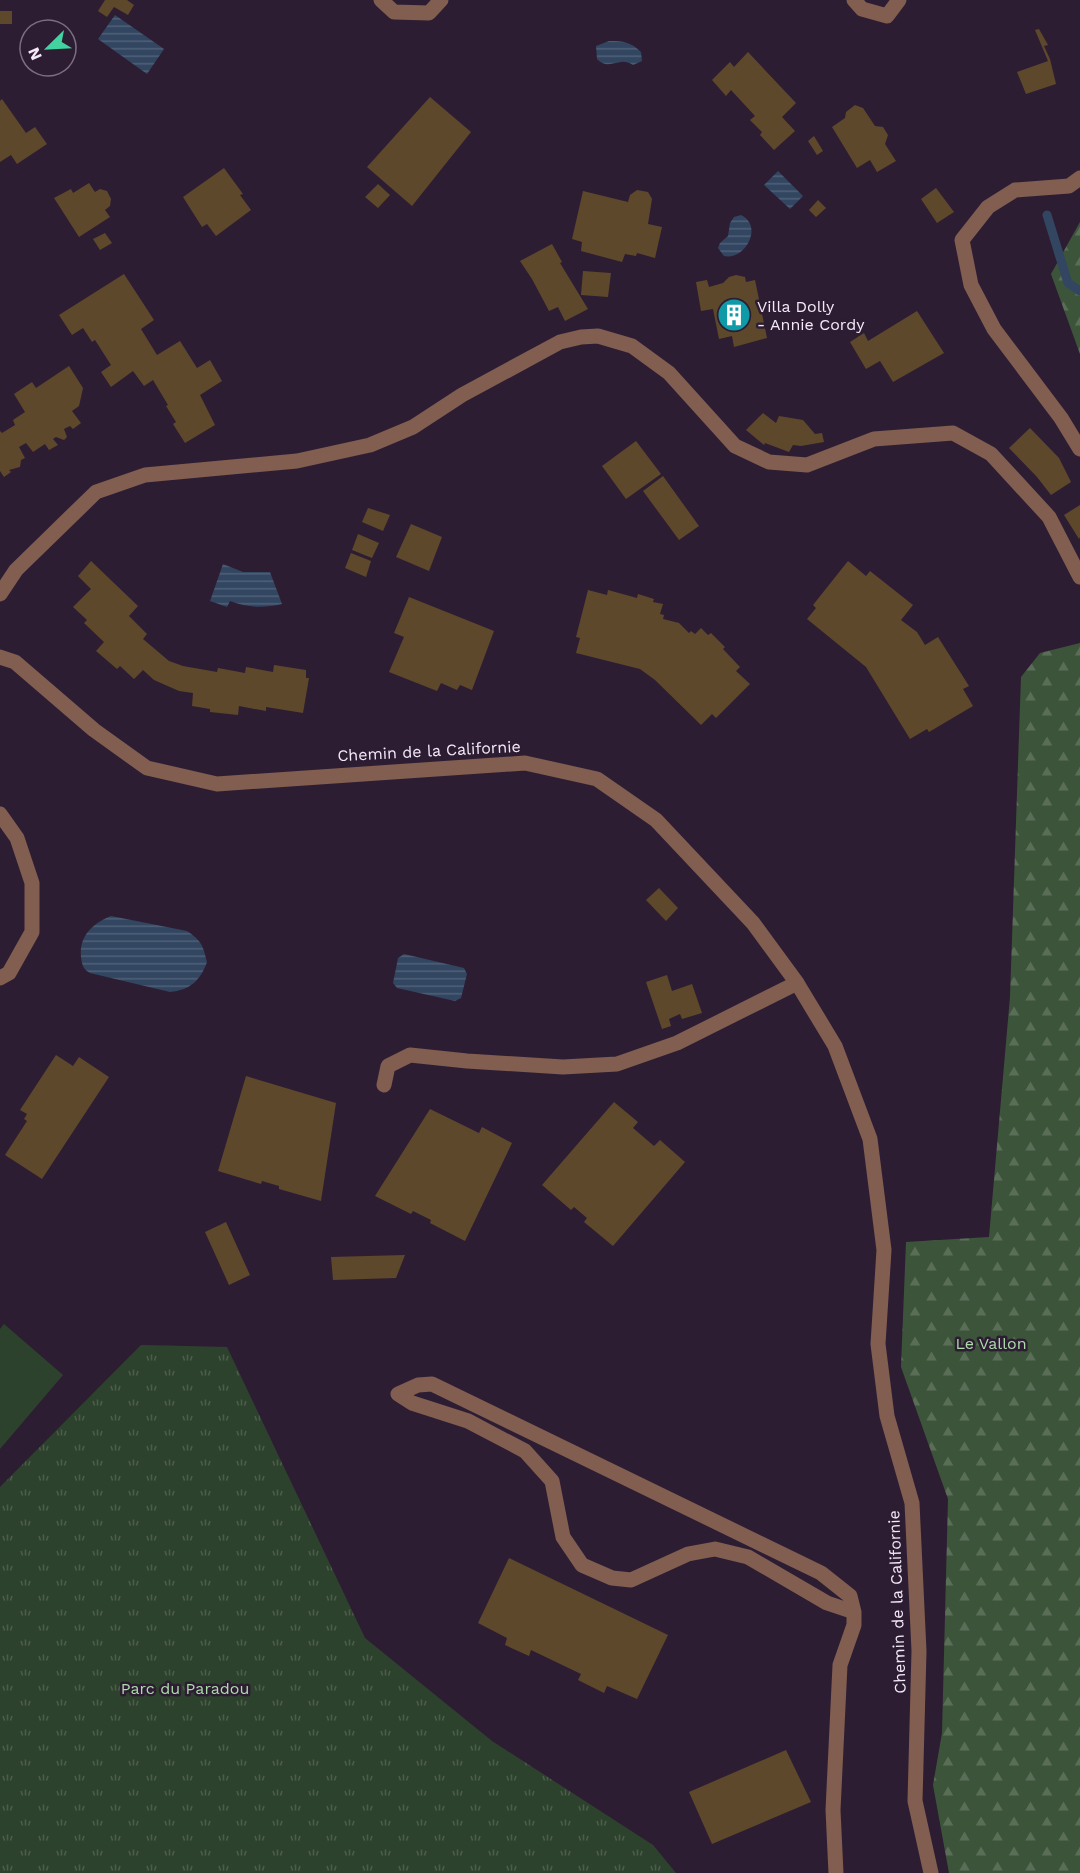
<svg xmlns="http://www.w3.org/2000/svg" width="1080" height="1873" viewBox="0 0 1080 1873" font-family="'Work Sans',sans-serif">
  <defs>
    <pattern id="forest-firs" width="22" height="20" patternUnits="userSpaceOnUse" patternTransform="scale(1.5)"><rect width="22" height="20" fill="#3c553a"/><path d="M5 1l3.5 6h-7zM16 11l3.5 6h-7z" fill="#596d57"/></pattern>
    <pattern id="park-tufts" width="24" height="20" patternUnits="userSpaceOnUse" patternTransform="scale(1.5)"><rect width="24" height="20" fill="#2d422c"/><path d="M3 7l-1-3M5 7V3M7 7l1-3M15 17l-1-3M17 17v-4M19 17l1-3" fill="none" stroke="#4c5d4b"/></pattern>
    <pattern id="water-rules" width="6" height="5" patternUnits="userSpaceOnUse" patternTransform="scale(1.5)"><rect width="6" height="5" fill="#324661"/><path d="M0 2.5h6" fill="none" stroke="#506178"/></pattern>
  </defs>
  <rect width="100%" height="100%" fill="#2d1d33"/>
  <path fill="#2d422c" d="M4 1324 63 1375 0 1449V1329Z"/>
  <path fill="url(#forest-firs)" d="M1080 222V354L1051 274Z
    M1080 643V1873H949L933 1785 942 1733 948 1499 901 1367 906 1242 989 1237 1010 997 1021 677 1040 653Z"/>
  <path fill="url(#park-tufts)" d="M141 1345 227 1347 365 1638 492 1741 653 1845 676 1873H0V1487Z"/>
  <path fill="url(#water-rules)" d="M115 15 164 49 147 74 98 39Z
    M609 41C623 41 631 42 641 52L642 61 633 65C620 55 609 72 597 59L596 46Z
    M778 171 803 196 790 209 764 185Z
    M741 215C764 226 745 261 724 256L718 248 720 243 728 236 730 223 734 217Z
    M223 564 243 572H270L282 604C264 608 248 608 230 601L227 607 210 601Z
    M111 916 187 931C202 941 203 946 207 962 200 981 190 990 170 992L90 973C83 969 82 965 81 957 79 936 93 923 111 916Z
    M404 954 464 968 467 974 461 998 455 1001 397 988 393 983 398 958Z"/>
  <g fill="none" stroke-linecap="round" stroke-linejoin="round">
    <path stroke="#324661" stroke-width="9" d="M1047 215 1068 283 1080 291"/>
  </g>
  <path fill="#5e482b" d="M105 0H127L134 5 128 15 114 7 107 17 98 11Z
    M0 11H12V24H0Z
    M1039 29 1048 45 1044 46 1050 59 1056 84 1026 94 1017 72 1048 61 1035 30Z
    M748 52 796 103 782 117 795 131 774 150 760 135 762 132 750 120 755 116 731 90 726 96 712 80 730 62 734 67Z
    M430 97 471 132 412 206 367 167Z
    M2 99 26 133 35 127 47 144 17 164 11 155 0 162V101Z
    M855 105 863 108 875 126 883 127 888 135 885 144 896 161 877 172 870 160 857 168 832 127 845 118 846 112Z
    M814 136 823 151 817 155 808 141Z
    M224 168 243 194 240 195 251 210 216 236 207 224 202 227 183 197Z
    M89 183 95 192 100 189 107 191 111 199 110 206 105 210 110 217 79 237 54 198 71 189 73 193Z
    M378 184 390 195 378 208 365 197Z
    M936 188 954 212 937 223 921 199Z
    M637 190 648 192 652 199 648 224 662 227 655 258 637 253 636 256 625 254 622 262 581 251 582 242 572 239 583 191 628 202 630 195Z
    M818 200 826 208 816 217 809 210Z
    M105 233 112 243 100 250 93 239Z
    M552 244 562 262 560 263 588 309 565 321 558 307 549 311 532 279 520 261Z
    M583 271 611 273 608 297 581 295Z
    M124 274 154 320 141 329 157 355 180 341 197 368 210 360 222 381 200 395 215 425 185 443 173 424 176 422 166 406 168 405 153 380 144 386 133 371 111 387 101 372 111 365 95 340 92 342 83 328 72 335 59 315Z
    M736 275 745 277 746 282 755 280 767 338 734 347 732 336 719 339 713 309 701 311 696 282 707 280 709 287 723 283 729 277Z
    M917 311 944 353 893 382 880 361 866 369 850 342 864 333 868 341Z
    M69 366 83 388 79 406 72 411 81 423 73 429 70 426 64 429 67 437 64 440 56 437 53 439 58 445 49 450 45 444 33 452 26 443 19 447 25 458 21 460 20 467 9 470 11 472 4 477 0 471V431L2 433 15 425 13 420 25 412 14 394 32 382 36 388Z
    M763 413 776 423 779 416 803 420 815 434 822 433 824 442 801 446 793 445 789 452 765 443 764 445 746 430Z
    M1030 428 1059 458 1071 482 1051 495 1037 477 1009 448Z
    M636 441 661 474 626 499 602 466Z
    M663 476 699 526 679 540 643 491Z
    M1080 505V537L1079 539 1064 515Z
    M368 508 390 515 383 531 362 522Z
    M411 524 442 537 429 571 396 557Z
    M358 534 379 543 372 558 352 550Z
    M351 553 371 561 366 577 345 568Z
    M91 561 138 606 129 616 147 634 143 639 169 661 183 666 217 672 218 668 245 673 246 667 273 672 274 665 306 670V678H309L303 713 266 707V711L239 706 238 715 210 712V709L192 706 193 693 179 691 154 680 143 670 134 679 120 666 117 669 96 651 104 642 84 623 87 620 73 607 91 589 78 576Z
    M848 561 866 576 870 571 913 605 901 620 917 632 925 645 938 637 969 686 963 689 973 706 929 732 927 729 910 739 866 667 807 619 816 608 813 605Z
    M588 590 607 595 608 590 637 598 638 594 654 599 653 602 663 604 660 614 664 615 663 619 679 623 689 633 691 631 695 634 701 628 708 635 711 633 725 647 723 649 740 667 736 671 750 684 716 718 712 714 701 725 655 680 640 669 576 653 580 638 576 637Z
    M409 597 494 631 472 690 460 685 457 690 441 683 437 691 389 672 404 637 394 633Z
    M659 888 678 908 666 921 646 900Z
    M667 975 672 991 692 984 702 1013 682 1019 680 1014 669 1019 671 1026 662 1029 646 982Z
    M56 1055 73 1066 79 1057 109 1077 42 1179 5 1155 27 1121 24 1119 27 1114 20 1110Z
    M246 1076 336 1103 321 1201 279 1189V1186L262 1181 261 1184 218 1171Z
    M614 1102 638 1122 633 1128 654 1146 660 1140 685 1162 613 1246 584 1222 587 1218 574 1207 571 1210 542 1185Z
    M430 1109 479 1133 482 1127 512 1143 465 1241 430 1223 431 1220 413 1211 411 1214 375 1196Z
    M226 1222 250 1275 229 1285 205 1232Z
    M405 1255 396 1278 333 1280 331 1257Z
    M509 1558 668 1635 637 1699 607 1686 604 1693 578 1680 581 1674 531 1650 529 1656 505 1645 507 1638 478 1623Z
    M786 1750 811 1802 712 1844 689 1792Z"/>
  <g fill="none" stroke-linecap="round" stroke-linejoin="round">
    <path stroke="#815e50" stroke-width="15" d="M0 814 17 838 32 883V932L9 973 0 978
      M384 1085 388 1066 410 1055 467 1061 563 1067 617 1064 677 1043 797 983
      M836 1873 833 1810 840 1665 854 1625V1612L850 1596 821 1573 432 1384 418 1385 398 1394 412 1403 468 1421 525 1451 552 1481 563 1537 582 1565 612 1578 631 1580 688 1554 715 1549 748 1557 827 1603 854 1612"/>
    <path stroke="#815e50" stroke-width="15" d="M381 0 394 12 429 13 441 0
      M854 0 862 9 887 16 899 0
      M1080 178 1069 186 1015 190 988 207 962 240 971 285 994 329 1061 418 1080 449
      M0 594 16 570 96 492 145 475 297 461 370 445 413 427 462 395 560 342 581 337 598 336 632 346 669 373 735 446 769 462 807 465 874 439 953 433 991 454 1049 517 1080 577
      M0 657 15 662 94 730 147 768 217 784 525 763 597 779 656 820 753 923 797 983 835 1046 870 1139 884 1250 878 1344 887 1416 912 1503 919 1651 915 1801 931 1873"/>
  </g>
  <defs>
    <symbol id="building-disc" viewBox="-11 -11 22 22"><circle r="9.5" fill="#0f9aa8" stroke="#2d1d33"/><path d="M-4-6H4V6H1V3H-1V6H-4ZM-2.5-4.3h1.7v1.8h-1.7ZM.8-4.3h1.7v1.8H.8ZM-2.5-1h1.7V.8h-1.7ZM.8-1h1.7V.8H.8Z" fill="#fff"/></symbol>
  </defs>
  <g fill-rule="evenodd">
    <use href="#building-disc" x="715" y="296" width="38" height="38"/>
  </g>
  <g text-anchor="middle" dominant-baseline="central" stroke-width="5" stroke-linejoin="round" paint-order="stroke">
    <g font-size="16" fill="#f4e9f8" stroke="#2d1d33" text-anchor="start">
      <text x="757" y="306">Villa Dolly<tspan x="757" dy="18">- Annie Cordy</tspan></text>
    </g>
    <g font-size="16" fill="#f4e9f8" stroke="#2d1d33">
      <text transform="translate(429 751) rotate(-3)">Chemin de la Californie</text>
      <text transform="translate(897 1602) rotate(-92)">Chemin de la Californie</text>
    </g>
    <g font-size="16" fill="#addbaa" stroke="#2d1d33">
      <text x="991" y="1343">Le Vallon</text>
      <text x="185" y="1688">Parc du Paradou</text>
    </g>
  </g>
  <g transform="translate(48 48) rotate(246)"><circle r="28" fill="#2d1d33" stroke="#7d6f82" stroke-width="1.5"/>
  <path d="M0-4.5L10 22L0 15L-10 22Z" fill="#41d4a1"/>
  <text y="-9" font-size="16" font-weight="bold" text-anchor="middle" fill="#f4e9f8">N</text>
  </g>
</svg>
